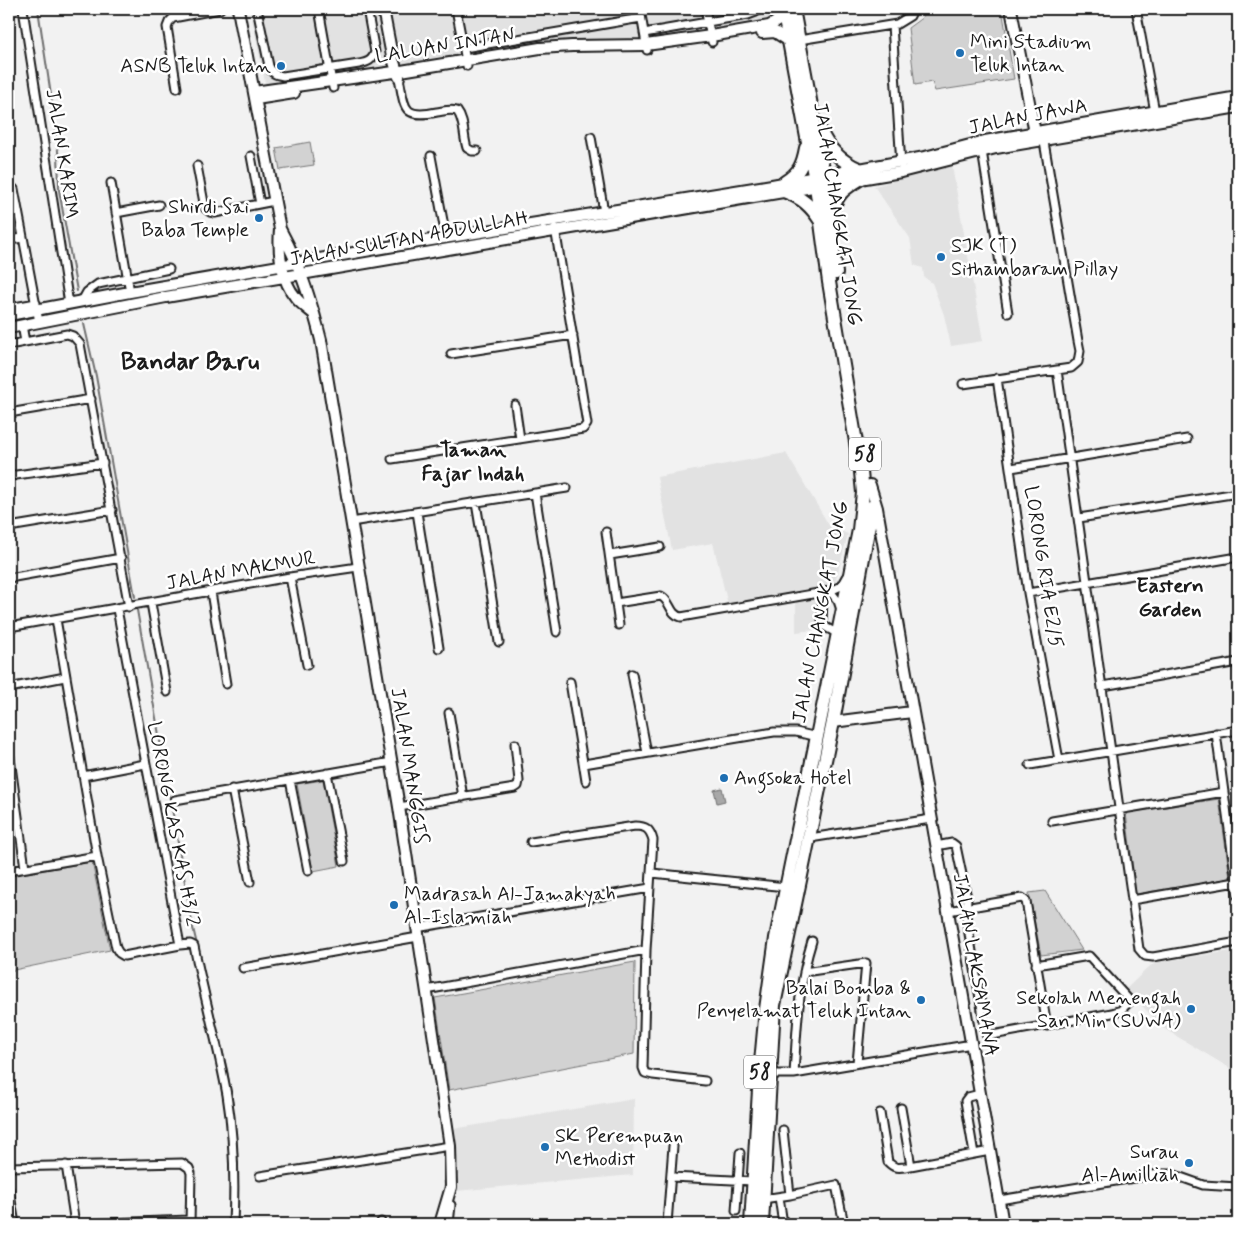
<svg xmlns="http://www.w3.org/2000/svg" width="1247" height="1233" viewBox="0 0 1247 1233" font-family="Mynerve,sans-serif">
  <rect width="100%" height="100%" fill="#f2f2f2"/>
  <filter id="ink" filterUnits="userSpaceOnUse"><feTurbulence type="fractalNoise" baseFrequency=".02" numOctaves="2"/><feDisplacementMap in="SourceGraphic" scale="10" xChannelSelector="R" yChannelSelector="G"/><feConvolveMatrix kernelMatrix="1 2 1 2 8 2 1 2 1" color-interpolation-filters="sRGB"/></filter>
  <g filter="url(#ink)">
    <path fill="#e2e2e2" d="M250 9H773L774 13 768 18 755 21 655 38 563 41 266 87Z
      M952 166 983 341 951 346 944 315 932 283 924 277 923 268 914 265 910 238 874 186Z
      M786 453 830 527 848 534 823 629 796 632V600L729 609 713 543 672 550 657 477Z
      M1238 950V1073L1163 1028 1126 989 1150 966 1158 962Z
      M634 1099 633 1175 456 1191 458 1183 459 1171 453 1129Z"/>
    <path fill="#d2d2d2" stroke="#777" d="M922 9H1002L1014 79 935 91 932 82 915 85 908 28 923 17Z
      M310 142 314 165 280 170 276 148Z
      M323 780 339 866 313 871 297 784Z
      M1219 799 1230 878 1136 894 1126 813Z
      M92 862 110 950 9 971V876Z
      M1045 891 1082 950 1041 955 1029 893Z
      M635 962 634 1054 449 1090 435 998Z"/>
    <path fill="#a8a8a8" stroke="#707070" d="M722 788 725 801 717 803 714 790Z"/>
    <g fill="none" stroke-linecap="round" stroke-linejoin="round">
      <path stroke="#707070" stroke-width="2" d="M38 9 52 102 58 151 59 190 77 291
        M84 324 96 376 135 597
        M137 610 193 928 227 1070 233 1106 238 1168 237 1224"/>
      <defs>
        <path id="street" d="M23 9 69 304
          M257 9 269 66C272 74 276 75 283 76L359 64C368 62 372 61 375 52L367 9
          M319 9 333 88
          M456 9 467 66
          M640 9 647 50
          M705 9 712 42
          M1136 9 1155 112
          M892 25 901 165
          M644 33 748 15 756 12 758 9
          M799 40 897 24 910 16 913 9
          M464 48 641 18
          M399 78C405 108 402 119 437 112 444 111 450 109 457 111 465 121 463 136 467 148L472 151H477
          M177 88 167 27 169 22 173 18 220 9
          M591 137 604 212
          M982 151 1008 313
          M251 156 260 204
          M431 156 446 237
          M197 166 205 208 210 212 215 213 274 201
          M111 183 130 292
          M14 189 39 322
          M116 213 159 205
          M9 240 23 238
          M82 301 87 292 98 284 169 269
          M9 308 36 303
          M22 325 25 342
          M9 345 67 334 73 336 80 344 129 607
          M451 354 573 335
          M1057 370 1139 949 1145 956 1153 957 1238 942
          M997 378 1028 593 1059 760
          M963 384 1057 370 1071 368 1078 362 1080 351 1078 341 1043 136
          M515 405 520 439
          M9 413 91 399
          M392 459 583 429 587 424 555 228
          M1011 468 1187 439
          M9 476 103 463
          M535 493 557 632
          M476 503 499 642
          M417 512 439 648
          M1079 518 1238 493
          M351 522 567 488
          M9 527 112 510
          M606 532 619 625
          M610 555 660 547
          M290 577 307 665
          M9 578 121 558
          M830 591 838 601 841 610
          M211 592 226 684
          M823 592 822 625 838 634
          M1028 593 1238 557
          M151 603 167 692
          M616 603 661 596C671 601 669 614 681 617L830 591 841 586 846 577
          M56 619 97 856 116 948 119 953 124 956 180 945 117 609
          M9 627 290 577 358 567
          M632 674 647 753
          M570 682 586 781
          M1103 686 1238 662
          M9 688 65 677
          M449 713 463 797
          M1216 733 1238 896
          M9 751 25 868
          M584 764 774 732H796L817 737
          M1030 765 1238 730
          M327 773 344 861
          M83 776 145 764
          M290 780 308 871
          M232 789 250 882
          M175 800 392 762
          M399 807 515 788 518 786 519 781 515 744
          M1052 821 1224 792
          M810 838 931 819
          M531 842 635 826C646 826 650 829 653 840L646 950 643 1068 645 1073 653 1075 705 1081
          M936 846 952 843 956 846 967 898 966 916 986 1034 987 1036 1112 1013 1121 1010 1130 1001 1089 956 1036 965
          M9 871 97 856
          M652 873 786 887
          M1132 900 1236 882
          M948 911 1022 898 1026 901 1047 1026
          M416 928 650 888
          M180 945 190 944 194 946C204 996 218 1045 227 1095 234 1138 235 1181 233 1224
          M243 968 418 937
          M804 972 866 963 857 1063
          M426 990 646 950
          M769 1074H794L972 1044
          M794 1074C797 1028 798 985 812 941
          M901 1108 911 1166
          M880 1113 888 1162C894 1168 897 1168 905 1167L990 1151
          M783 1130 790 1195
          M974 1154 965 1101 968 1097 980 1094
          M66 1165 75 1224
          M9 1167 182 1163 189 1168 191 1173 190 1224
          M260 1176 450 1146
          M671 1177 753 1181
          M9 1189 15 1224
          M779 1197 783 1224
          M763 1199 790 1195 836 1185 844 1224
          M999 1200 1159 1174H1172L1203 1185 1238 1187
          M446 1202 451 1205 449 1224
          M736 1211 740 1153
          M381 1222V1224
          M80 1224 190 1220
          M667 1224 673 1146"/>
        <path id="secondary" d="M238 9 280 229C278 252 281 280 296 298 301 304 308 309 314 314
          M383 9 392 56 399 77
          M1011 9 1036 138
          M762 33 775 32 789 41
          M254 92 401 71 540 48 572 46 646 45 711 36 769 26 776 22 784 11
          M256 99 294 93
          M280 229C299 263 312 303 321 340L399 807 450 1146 451 1187 440 1224
          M9 315 130 292 388 247 772 185 925 157 985 141 1238 97
          M9 328 166 297 901 172 996 148 1238 107
          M870 485 877 508 1003 1224
          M833 722 912 712"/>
        <path id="highway" d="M793 9 824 175 836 273
          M820 130C828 149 840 161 859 169
          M785 182C799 173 803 165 806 148
          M786 192C802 198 811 206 820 220
          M831 213C838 193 842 190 860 179
          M751 1224 760 1073 766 1009 776 938 859 530 863 493 861 472 829 282 816 186 783 9
          M762 1224 774 1005 833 722 869 525 871 507"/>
      </defs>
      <use href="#street" stroke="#1c1c1c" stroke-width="11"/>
      <use href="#secondary" stroke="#1c1c1c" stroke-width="14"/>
      <use href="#highway" stroke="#1c1c1c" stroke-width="16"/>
      <use href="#street" stroke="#fff" stroke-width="7"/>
      <use href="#secondary" stroke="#fff" stroke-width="10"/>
      <use href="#highway" stroke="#fff" stroke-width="12"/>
    </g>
  </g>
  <g fill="#1f6fb2" stroke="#fff" stroke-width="2">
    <circle cx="960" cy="53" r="5"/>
    <circle cx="281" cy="66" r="5"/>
    <circle cx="259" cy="218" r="5"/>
    <circle cx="941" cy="257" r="5"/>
    <circle cx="724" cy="778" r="5"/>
    <circle cx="394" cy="905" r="5"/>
    <circle cx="921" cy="1000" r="5"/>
    <circle cx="1191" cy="1009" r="5"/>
    <circle cx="545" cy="1147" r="5"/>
    <circle cx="1189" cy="1163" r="5"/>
  </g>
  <g text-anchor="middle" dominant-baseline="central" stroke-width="5" stroke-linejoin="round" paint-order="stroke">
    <g fill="#fff" stroke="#606060" stroke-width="1">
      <rect x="849" y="437.5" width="32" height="33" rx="4"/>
      <rect x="744" y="1055.5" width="32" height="33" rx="4"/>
    </g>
    <g font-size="19" font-weight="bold" fill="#1c1c1c">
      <text x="865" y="454">58</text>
      <text x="760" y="1072">58</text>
    </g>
    <g font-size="20" fill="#1c1c1c" stroke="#fff" text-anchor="start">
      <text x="970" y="42">Mini Stadium<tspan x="970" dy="23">Teluk Intan</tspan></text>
      <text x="271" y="66" text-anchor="end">ASNB Teluk Intan</text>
      <text x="249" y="207" text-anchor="end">Shirdi Sai<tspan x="249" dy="23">Baba Temple</tspan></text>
      <text x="951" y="246">SJK (T)<tspan x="951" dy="23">Sithambaram Pillay</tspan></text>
      <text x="734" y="778">Angsoka Hotel</text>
      <text x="404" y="894">Madrasah Al-Jamakyah<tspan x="404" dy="23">Al-Islamiah</tspan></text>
      <text x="911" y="988" text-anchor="end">Balai Bomba &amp;<tspan x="911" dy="23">Penyelamat Teluk Intan</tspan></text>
      <text x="1181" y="998" text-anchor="end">Sekolah Menengah<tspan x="1181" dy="23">San Min (SUWA)</tspan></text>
      <text x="555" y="1136">SK Perempuan<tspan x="555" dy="23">Methodist</tspan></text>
      <text x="1179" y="1152" text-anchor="end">Surau<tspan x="1179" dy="23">Al-Amilliah</tspan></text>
    </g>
    <g font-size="20" fill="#1c1c1c" stroke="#fff">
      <text transform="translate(445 46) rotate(-9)">LALUAN INTAN</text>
      <text transform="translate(1028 117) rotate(-11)">JALAN JAWA</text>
      <text transform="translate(62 154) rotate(81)">JALAN KARIM</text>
      <text transform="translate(837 214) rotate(81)">JALAN CHANGKAT JONG</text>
      <text transform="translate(409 239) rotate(-10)">JALAN SULTAN ABDULLAH</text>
      <text transform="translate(1043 567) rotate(81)">LORONG RIA E2/5</text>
      <text transform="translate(241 571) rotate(-10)">JALAN MAKMUR</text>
      <text transform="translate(821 612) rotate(-79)">JALAN CHANGKAT JONG</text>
      <text transform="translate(409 766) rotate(81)">JALAN MANGGIS</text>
      <text transform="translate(173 824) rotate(79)">LORONG KAS KAS H3/2</text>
      <text transform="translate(975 965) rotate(80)">JALAN LAKSAMANA</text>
    </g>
    <g font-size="21" font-weight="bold" fill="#1c1c1c" stroke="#fff">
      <text x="473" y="450">Taman<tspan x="473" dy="24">Fajar Indah</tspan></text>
      <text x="1170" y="586">Eastern<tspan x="1170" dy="24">Garden</tspan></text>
    </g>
    <g font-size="25" font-weight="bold" fill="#1c1c1c" stroke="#fff">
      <text x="190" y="362">Bandar Baru</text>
    </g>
  </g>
  <rect width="1247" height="1233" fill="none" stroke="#fff" stroke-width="30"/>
  <rect x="15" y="15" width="1217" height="1203" fill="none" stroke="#1c1c1c" stroke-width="2" filter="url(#ink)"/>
</svg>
